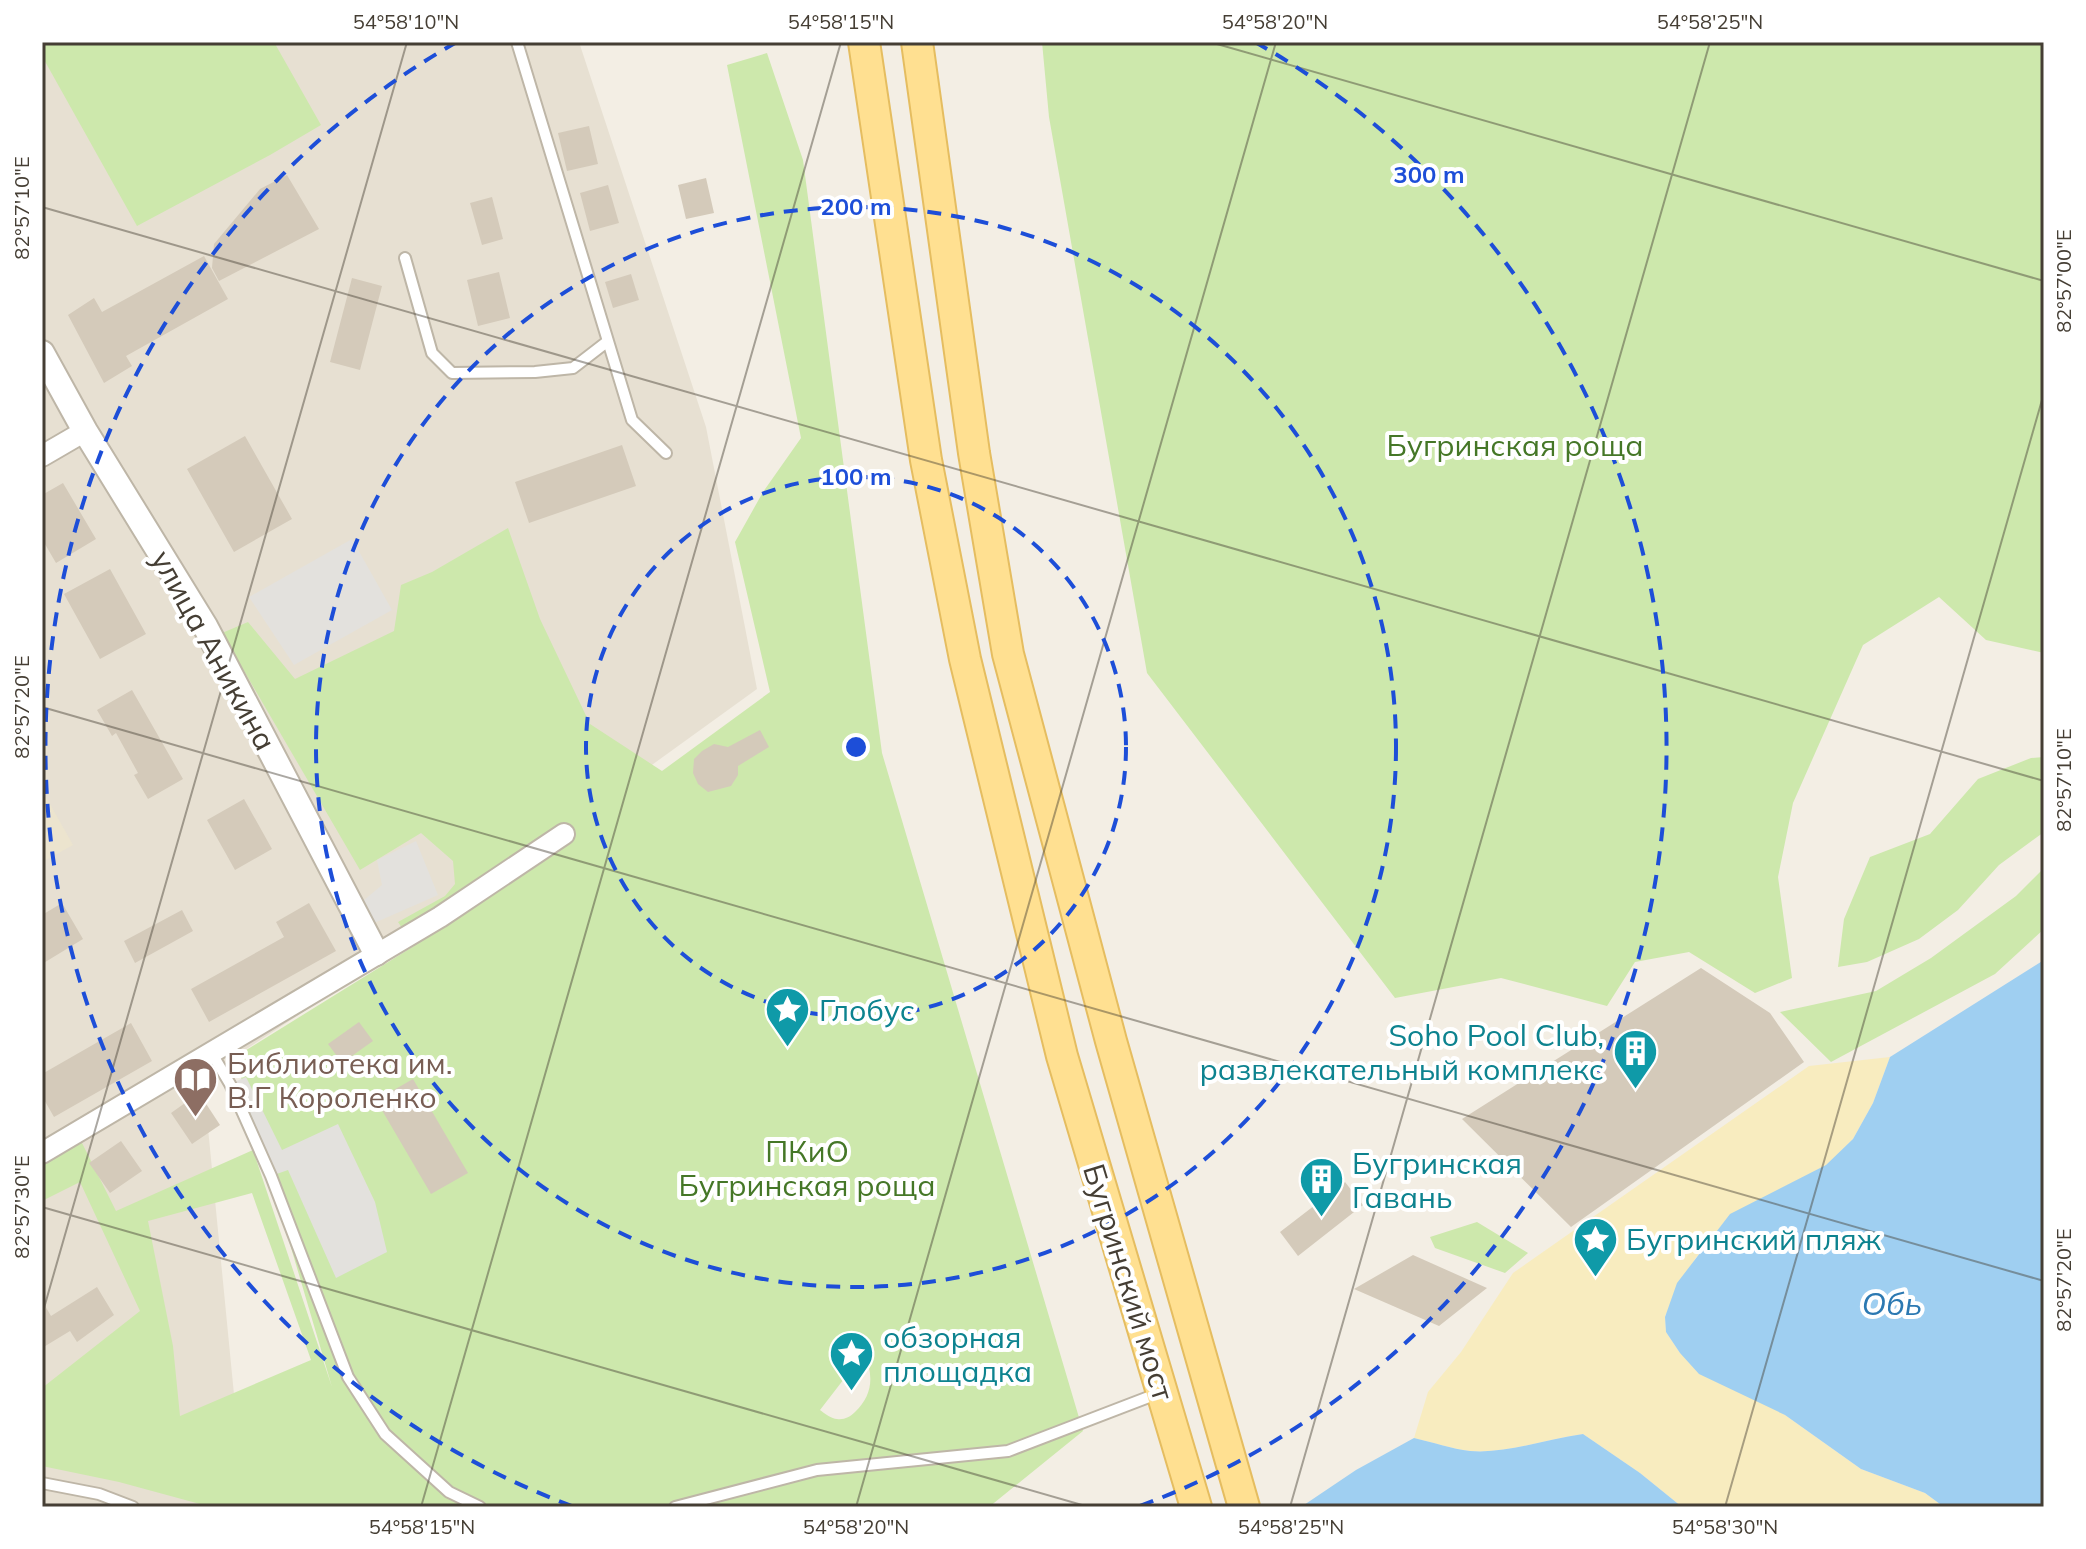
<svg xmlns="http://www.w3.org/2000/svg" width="2086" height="1549" viewBox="0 0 2086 1549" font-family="Mulish,sans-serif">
  <rect width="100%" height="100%" fill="#f3eee4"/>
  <path fill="#e7e0d2" d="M42 42H579L706 427 757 689 368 970 203 1077 245 1507H42Z"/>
  <path fill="#ece4ce" d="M42 790 73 845 42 862Z"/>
  <path fill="#cde8ac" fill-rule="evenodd" d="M42 42H274L321 125 270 155 137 226 42 56Z
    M1042 42H2044V653L1986 640 1939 597 1863 645 1793 803 1778 877 1792 978 1755 993 1689 952 1635 962 1607 1006 1501 978 1395 998 1147 673 1049 117Z
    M767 53 803 160 882 753 1083 1431 989 1507H211L119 1482 42 1466V1388L140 1311 80 1182 42 1201V1163L81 1141 116 1211 253 1150 332 1387 235 1057 414 946 398 922 445 896 455 884 453 861 421 833 360 870 222 633 248 622 295 679 394 631 401 585 432 572 508 528 540 619 590 724 662 771 770 692 735 542 763 492 801 438 727 65ZM252 1193 311 1360 180 1416 173 1346 148 1221ZM864 1353C874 1375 873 1395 855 1412 850 1417 844 1420 837 1419 832 1419 824 1413 820 1410Z
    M2044 757V832L1999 865 1958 910 1919 939 1867 962 1838 967 1844 919 1870 857 1930 834 1978 779 2031 758Z
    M2044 868V929L1995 974 1831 1062 1780 1012 1876 991 1931 958 2016 896Z
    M1477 1222 1528 1253 1505 1273 1435 1248 1430 1237Z"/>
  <path fill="#f8ecbf" d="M1890 1057 1873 1103 1853 1139 1827 1165 1730 1215 1695 1259 1665 1316 1666 1332 1680 1353 1785 1415 1861 1469 1925 1493 1944 1507H1682L1640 1473 1583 1434C1545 1439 1508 1454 1470 1451 1452 1449 1432 1442 1414 1438L1428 1392 1461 1352 1513 1273 1809 1066Z"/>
  <path fill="#e3e1dd" d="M352 539 392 610 294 665 249 597Z
    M416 841 438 895 372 924 363 901 382 885 377 860Z
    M246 1077 282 1150 338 1124 375 1202 387 1252 336 1278 288 1170 271 1176 230 1084Z"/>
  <path fill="#9fcff1" d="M2044 960V1507H1944L1925 1493 1861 1469 1785 1415 1699 1374 1680 1353 1666 1332 1665 1317 1677 1283 1730 1214 1826 1165 1853 1139 1873 1103 1890 1057Z
    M1583 1434 1640 1473 1682 1507H1301L1356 1470 1414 1438C1432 1442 1452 1449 1470 1451 1508 1454 1545 1439 1583 1434Z"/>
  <path fill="#d4caba" d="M589 126 598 164 567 171 558 133Z
    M287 175 319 229 219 281 212 268 214 244 260 189Z
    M706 178 714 213 686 219 678 185Z
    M608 185 619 223 590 231 580 193Z
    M492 197 503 239 482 245 470 203Z
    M204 256 228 299 126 356 132 366 104 383 68 315 94 298 102 312Z
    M499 272 510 318 478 326 467 280Z
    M631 274 639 300 613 308 605 282Z
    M352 278 382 286 360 370 330 362Z
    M245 436 292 519 234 552 187 469Z
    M622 445 636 486 529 523 515 482Z
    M63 483 96 539 56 563 42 539V495Z
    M110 569 146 634 100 659 64 594Z
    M132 690 183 779 148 799 134 775 138 773 116 733 112 736 97 710Z
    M760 730 769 747 738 766V775L731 786 708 792 698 784 693 773 694 759 702 751 714 744 728 747Z
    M244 799 272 849 235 870 207 820Z
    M62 903 83 939 42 964V915Z
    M309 903 336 951 209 1022 191 989 284 937 276 922Z
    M182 910 193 931 135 963 124 941Z
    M1701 968 1770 1013 1804 1062 1571 1227 1462 1119Z
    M359 1022 373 1041 342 1063 328 1044Z
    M131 1023 152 1061 54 1117 42 1096V1074Z
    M413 1079 468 1173 431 1194 376 1100Z
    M199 1093 220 1125 192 1144 171 1113Z
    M121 1141 142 1171 110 1193 89 1163Z
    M1345 1182 1363 1205 1298 1256 1280 1232Z
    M1413 1255 1487 1288 1439 1326 1354 1289Z
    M97 1287 114 1315 77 1342 70 1331 42 1348V1306L44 1304 51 1316Z"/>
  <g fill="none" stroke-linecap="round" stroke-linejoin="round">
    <defs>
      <path id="service" d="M517 42 632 420 666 453
        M405 258 432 353 452 373 535 372 573 368 608 341
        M211 1052 230 1084 271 1176 348 1377 385 1434 449 1492 480 1507
        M42 1483 99 1494 133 1507
        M675 1507 817 1470 1008 1451 1154 1395"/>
      <path id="minor" d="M42 456 85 431
        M42 1153 440 917 564 834"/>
      <path id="tertiary" d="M42 353 85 431 205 626 376 953"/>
      <path id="primary" d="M864 42 926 460 965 659 1062 1056 1196 1507
        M917 42 974 453 1008 654 1111 1041 1244 1507"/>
    </defs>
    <use href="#service" stroke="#beb6a7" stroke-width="14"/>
    <use href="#minor" stroke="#beb6a7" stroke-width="24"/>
    <use href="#tertiary" stroke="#beb6a7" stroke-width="28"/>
    <use href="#primary" stroke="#e5bd60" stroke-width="34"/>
    <use href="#service" stroke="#fff" stroke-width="10"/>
    <use href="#minor" stroke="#fff" stroke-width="20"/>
    <use href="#tertiary" stroke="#fff" stroke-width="24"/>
    <use href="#primary" stroke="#ffe091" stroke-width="30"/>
  </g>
  <path fill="none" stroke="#453e34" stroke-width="2" stroke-opacity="0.45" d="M1210 42 2044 281M42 207 2044 781M42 707 2044 1281M42 1207 1089 1507M42 1315 407 42M421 1507 841 42M856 1507 1276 42M1290 1507 1710 42M1725 1507 2044 393"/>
  <g fill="none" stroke="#1d4ed8" stroke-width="4" stroke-dasharray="14 10">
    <circle cx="856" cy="747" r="270"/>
    <circle cx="856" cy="747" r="540"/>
    <path d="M572 1506A810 810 0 0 1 457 42M1255 42A810 810 0 0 1 1140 1506"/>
  </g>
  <defs>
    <symbol id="sight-pin" viewBox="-11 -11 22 30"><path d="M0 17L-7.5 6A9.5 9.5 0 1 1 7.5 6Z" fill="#0f9aa8" stroke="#fff"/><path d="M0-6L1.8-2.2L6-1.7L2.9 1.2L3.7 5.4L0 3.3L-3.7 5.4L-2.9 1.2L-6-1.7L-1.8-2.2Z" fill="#fff"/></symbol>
    <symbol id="building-pin" viewBox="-11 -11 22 30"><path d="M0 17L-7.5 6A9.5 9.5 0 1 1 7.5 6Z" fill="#0f9aa8" stroke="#fff"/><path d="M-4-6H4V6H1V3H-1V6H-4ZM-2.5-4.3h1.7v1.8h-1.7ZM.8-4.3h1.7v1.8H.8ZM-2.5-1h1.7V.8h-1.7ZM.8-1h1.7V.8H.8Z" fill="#fff"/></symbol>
    <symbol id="library-pin" viewBox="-11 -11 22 30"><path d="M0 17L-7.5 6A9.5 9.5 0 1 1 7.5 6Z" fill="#8d6e63" stroke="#fff"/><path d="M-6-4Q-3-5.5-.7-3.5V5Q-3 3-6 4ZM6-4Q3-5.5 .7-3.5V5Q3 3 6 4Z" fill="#fff"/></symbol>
  </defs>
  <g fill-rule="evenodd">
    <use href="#sight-pin" x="762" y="984" width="51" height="69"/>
    <use href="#building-pin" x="1610" y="1026" width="51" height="69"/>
    <use href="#library-pin" x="170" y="1054" width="51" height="69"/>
    <use href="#building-pin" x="1296" y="1154" width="51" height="69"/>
    <use href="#sight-pin" x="1570" y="1214" width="51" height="69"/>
    <use href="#sight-pin" x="826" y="1328" width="51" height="69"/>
  </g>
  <g text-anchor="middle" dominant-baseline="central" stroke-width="8" stroke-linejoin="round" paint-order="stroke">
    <g font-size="30" fill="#457727" stroke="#fff">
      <text x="1515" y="445">Бугринская роща</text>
      <text x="807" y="1151">ПКиО<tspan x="807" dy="34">Бугринская роща</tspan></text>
    </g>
    <g font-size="30" fill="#453e34" stroke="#fff">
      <text transform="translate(214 650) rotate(61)">улица Аникина</text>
      <text transform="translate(1129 1282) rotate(73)">Бугринский мост</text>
    </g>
    <g font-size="30" fill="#0d838f" stroke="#fff" text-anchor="start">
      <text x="819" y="1010">Глобус</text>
      <text x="1604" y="1035" text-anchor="end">Soho Pool Club,<tspan x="1604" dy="34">развлекательный комплекс</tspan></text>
      <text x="1352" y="1163">Бугринская<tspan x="1352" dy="34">Гавань</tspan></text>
      <text x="1626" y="1239">Бугринский пляж</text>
      <text x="883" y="1337">обзорная<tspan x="883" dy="34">площадка</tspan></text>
    </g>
    <g font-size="30" fill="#785e54" stroke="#fff" text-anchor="start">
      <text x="227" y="1063">Библиотека им.<tspan x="227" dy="34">В.Г Короленко</tspan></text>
    </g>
    <g font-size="32" font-style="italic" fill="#2c79b2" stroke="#fff">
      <text x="1892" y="1303">Обь</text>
    </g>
  </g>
  <circle cx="856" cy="747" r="12" fill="#1d4ed8" stroke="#fff" stroke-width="4"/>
  <g font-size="24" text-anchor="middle" font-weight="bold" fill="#1d4ed8" stroke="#fff" stroke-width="8" stroke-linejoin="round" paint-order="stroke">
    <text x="1429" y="183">300 m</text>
    <text x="856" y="215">200 m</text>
    <text x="856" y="485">100 m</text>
  </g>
  <rect width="2086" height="1549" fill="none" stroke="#ffffff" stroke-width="88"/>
  <rect x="44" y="44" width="1998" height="1461" fill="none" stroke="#453e34" stroke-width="3"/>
  <g font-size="20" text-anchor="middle" fill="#453e34">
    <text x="406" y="29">54°58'10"N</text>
    <text x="841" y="29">54°58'15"N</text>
    <text x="1275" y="29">54°58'20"N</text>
    <text x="1710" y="29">54°58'25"N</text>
    <text transform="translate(22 208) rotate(-90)" y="7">82°57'10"E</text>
    <text transform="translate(2064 281) rotate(-90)" y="7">82°57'00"E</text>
    <text transform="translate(22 707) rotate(-90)" y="7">82°57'20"E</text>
    <text transform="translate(2064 780) rotate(-90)" y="7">82°57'10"E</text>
    <text transform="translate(22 1207) rotate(-90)" y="7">82°57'30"E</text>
    <text transform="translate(2064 1280) rotate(-90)" y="7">82°57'20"E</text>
    <text x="422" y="1534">54°58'15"N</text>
    <text x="856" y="1534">54°58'20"N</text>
    <text x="1291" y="1534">54°58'25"N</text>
    <text x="1725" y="1534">54°58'30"N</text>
  </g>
</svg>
